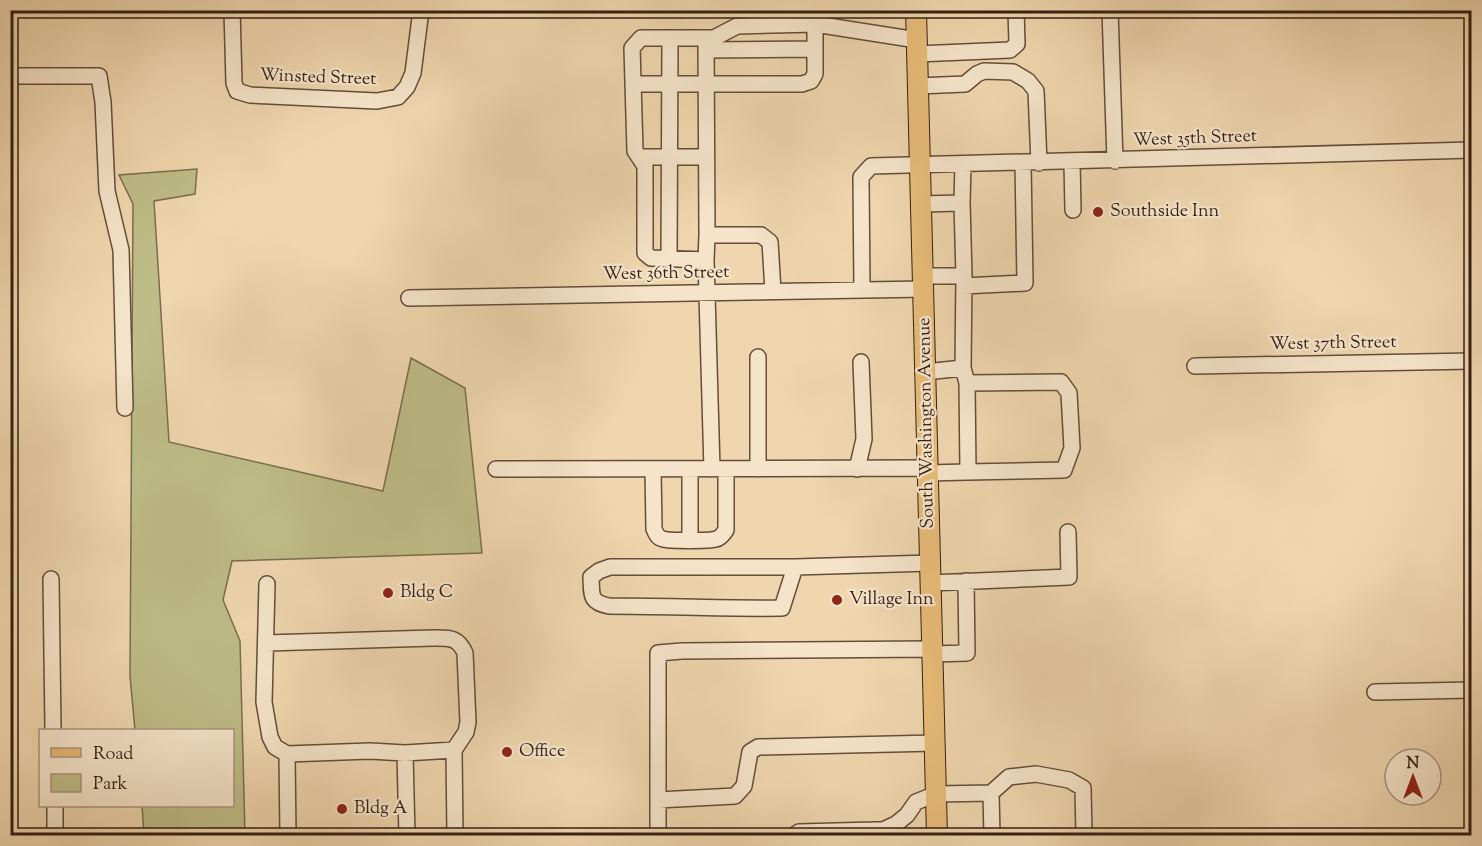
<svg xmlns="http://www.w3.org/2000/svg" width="1482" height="846" viewBox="0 0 1482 846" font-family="'Sorts Mill Goudy',serif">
  <rect width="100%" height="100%" fill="#efd6ae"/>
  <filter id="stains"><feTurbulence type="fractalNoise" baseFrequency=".00333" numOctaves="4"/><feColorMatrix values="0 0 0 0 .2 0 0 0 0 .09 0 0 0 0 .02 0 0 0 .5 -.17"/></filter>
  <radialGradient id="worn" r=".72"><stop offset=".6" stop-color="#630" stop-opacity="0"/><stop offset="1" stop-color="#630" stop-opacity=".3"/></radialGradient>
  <path fill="#bebc87" stroke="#7a6e4e" stroke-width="1.5" d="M197 169 195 194 154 201 169 442 383 491 411 358 465 388 482 553 232 561 223 600 240 641 245 835H144L142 806H232V730H135L130 676 133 204 119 175Z"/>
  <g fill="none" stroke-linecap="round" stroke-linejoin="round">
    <defs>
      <path id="minor" d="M232 10 234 83 237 91 250 95 377 101 398 97 407 87 413 73 421 10
        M1110 10 1115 161
        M706 38 707 235
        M706 50 815 49
        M917 54 1010 50 1017 44 1016 10
        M10 76H99L103 102 107 191 121 250 125 408
        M633 84H802L811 81 815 74V24
        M918 86 965 84 977 74 984 71 1013 72 1028 81 1036 91 1039 163
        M639 157H706
        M1072 162 1073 210
        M963 164 962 203 964 276
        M921 204 962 203
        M669 259 670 38
        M706 260 707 235H761L770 242 773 291
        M923 276H964L963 368
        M964 286 1025 283 1023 163
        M862 290 861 177 871 166 1472 150
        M409 298 924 289
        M758 357V469
        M1195 366 1472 361
        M925 372 963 368 967 383 968 472 927 473
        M967 383 1061 382 1069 393 1072 448 1064 470 968 472
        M496 469 927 468
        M653 469 654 529C656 534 658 538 663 539 669 541 710 541 716 539 721 538 723 534 726 530V469
        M712 469 706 260 651 258 645 253V166L635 151 632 48 641 38H714L737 26 815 24 917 40
        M857 469 864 439 861 362
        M690 540V469
        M795 567 782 608C724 609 667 606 609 606 589 602 592 595 591 577L599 571 610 567H795L930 563
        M51 579 53 730
        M930 583 1069 577 1068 532
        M266 643 433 638C450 638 458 637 465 653L468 722 466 732 454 750 405 753 370 751 287 754 275 747 270 737 264 702 267 584
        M932 654 967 653 966 581
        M1375 692 1472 690
        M454 750 455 836
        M405 753 407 836
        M287 754 288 836
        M991 793 992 836
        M658 800 735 796 744 786 750 752 758 747 935 743
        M55 806V836
        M658 836V653L682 651 932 649
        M793 836 799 832 874 830
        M875 836 874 830H883L896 824 907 815 916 802 936 794 991 793 1009 777 1036 774 1069 780 1083 788 1084 836"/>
      <path id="major" d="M916 10 937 836"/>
    </defs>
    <use href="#minor" stroke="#644d3a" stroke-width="18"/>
    <use href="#major" stroke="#351f14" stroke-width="22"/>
    <use href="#minor" stroke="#f5e4ca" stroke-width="15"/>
    <use href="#major" stroke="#e8bb77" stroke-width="20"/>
  </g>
  <g fill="#8f2418" stroke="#f5e4ca" stroke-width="2">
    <circle cx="1098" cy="212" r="6"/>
    <circle cx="388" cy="593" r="6"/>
    <circle cx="837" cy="600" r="6"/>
    <circle cx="507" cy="752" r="6"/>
    <circle cx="342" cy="809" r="6"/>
  </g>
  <g text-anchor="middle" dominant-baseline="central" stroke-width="4.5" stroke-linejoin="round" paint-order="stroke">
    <g font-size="18" fill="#351f14" stroke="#f5e4ca">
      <text transform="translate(318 78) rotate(2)">Winsted Street</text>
      <text transform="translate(1195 139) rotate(-2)">West 35th Street</text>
      <text transform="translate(666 274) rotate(-1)">West 36th Street</text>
      <text transform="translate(1333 344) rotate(-1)">West 37th Street</text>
      <text transform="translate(927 423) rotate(-91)">South Washington Avenue</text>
    </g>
    <g font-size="18" fill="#351f14" stroke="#f5e4ca" text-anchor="start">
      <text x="1110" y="212">Southside Inn</text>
      <text x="400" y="593">Bldg C</text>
      <text x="849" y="600">Village Inn</text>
      <text x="519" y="752">Office</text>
      <text x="354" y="809">Bldg A</text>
    </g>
  </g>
  <rect width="1482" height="846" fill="none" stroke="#efd6ae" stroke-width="36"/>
  <rect x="12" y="12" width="1458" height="822" fill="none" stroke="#351f14" stroke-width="3"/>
  <rect x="18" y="18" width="1446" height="810" fill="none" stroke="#351f14" stroke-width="1.5"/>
  <rect x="39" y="729" width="195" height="78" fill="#f5e4ca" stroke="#a89581" stroke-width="1.5"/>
  <rect x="51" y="748" width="30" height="9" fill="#e8bb77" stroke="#a89581" stroke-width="1.5"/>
  <text x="93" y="759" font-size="18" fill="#351f14">Road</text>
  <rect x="51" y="774" width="30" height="18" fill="#bebc87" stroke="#a89581" stroke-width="1.5"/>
  <text x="93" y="789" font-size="18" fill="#351f14">Park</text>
  <g transform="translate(1413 777)"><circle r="28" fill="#f5e4ca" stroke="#a89581" stroke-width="1.5"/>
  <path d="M0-4.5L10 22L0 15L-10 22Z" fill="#8f2418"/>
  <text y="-9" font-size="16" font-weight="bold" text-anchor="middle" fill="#351f14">N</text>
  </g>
  <rect width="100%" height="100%" filter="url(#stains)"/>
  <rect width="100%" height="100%" fill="url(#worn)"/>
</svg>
